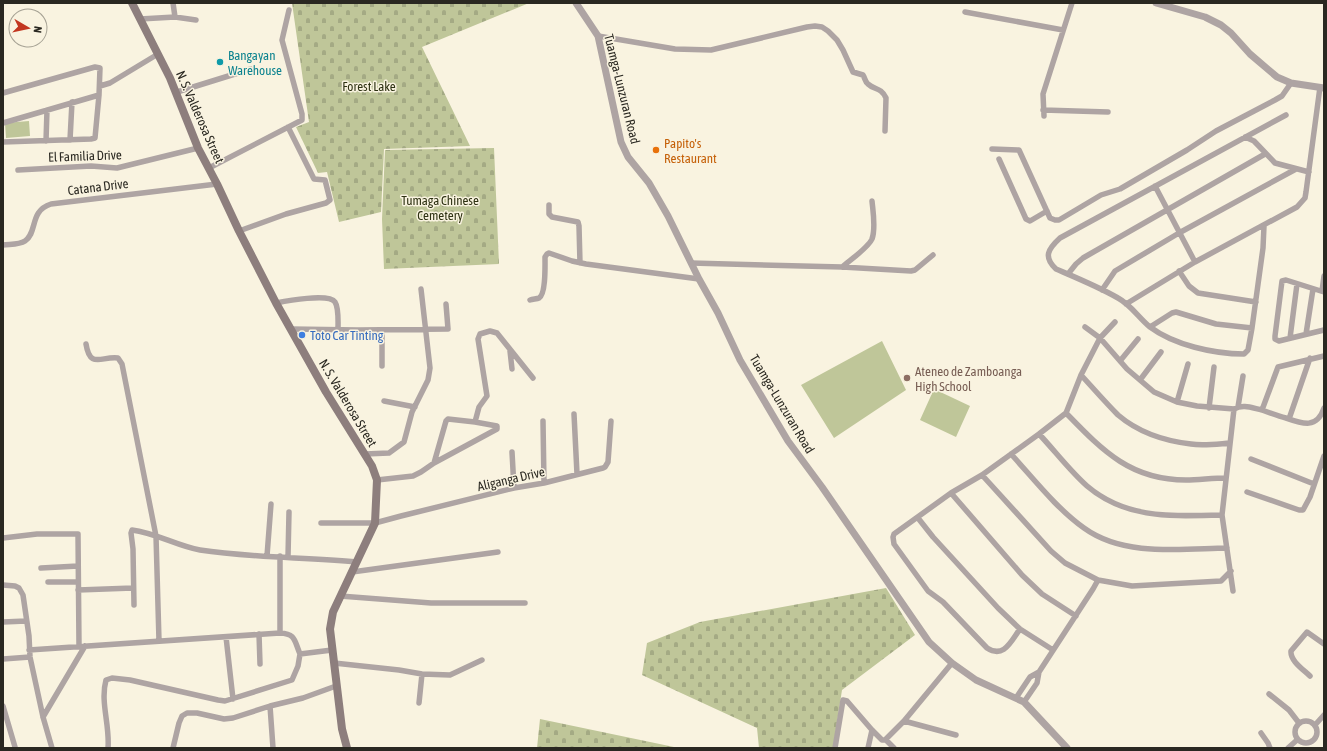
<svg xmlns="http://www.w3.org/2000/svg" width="1327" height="751" viewBox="0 0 1327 751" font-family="'Asap Condensed',sans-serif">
  <defs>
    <pattern id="cemetery-stones" width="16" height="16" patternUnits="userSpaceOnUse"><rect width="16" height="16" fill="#bfc699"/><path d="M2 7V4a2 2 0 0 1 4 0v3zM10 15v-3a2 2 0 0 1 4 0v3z" fill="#a4aa84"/></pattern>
  </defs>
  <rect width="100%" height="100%" fill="#f9f3e0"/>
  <path fill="url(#cemetery-stones)" d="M292 3H529L422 47 470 146 384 149 381 212 339 222 327 172 318 173 296 127 309 122Z
    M494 148 499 264 384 269 382 219 385 150Z
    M886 588 915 635 842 690 833 748H759L757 728 642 675 647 643 700 622Z
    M540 719 674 747 677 748H537Z"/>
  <path fill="#bfc699" d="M29 121 30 136 6 138 5 123Z
    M882 341 906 390 834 438 801 385Z
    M934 389 970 406 956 437 920 420Z"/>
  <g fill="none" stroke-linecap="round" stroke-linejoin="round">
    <path stroke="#aea4a3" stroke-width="5.5" d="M173 3 175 17
      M965 12 1063 30
      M140 19 175 17 196 20
      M598 36 675 49 711 50 807 27 815 26 822 27 828 31 837 40 843 50 853 72 863 75C865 78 865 82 868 84 874 90 881 87 886 98L885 131
      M100 86 110 83 158 54
      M177 92 251 69
      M3 93 95 67 100 68 99 95 95 138 91 139 3 142
      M1043 110 1108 112
      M1044 116 1043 94 1072 3
      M3 123 99 95
      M1245 137 1254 141 1275 163 1309 172
      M70 140 72 102
      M46 141 47 110
      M992 149 1019 150 1050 218 1055 220H1059L1101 195 1120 189 1187 150 1216 131 1275 100 1282 96 1291 83
      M999 159 1026 219 1030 221 1047 211
      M209 168 302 120V114L282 40 289 10
      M18 170 91 166 117 168 198 148
      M1155 186 1195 262
      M549 205V214L552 217 578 222 579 226 580 263
      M1264 226 1263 248 1252 328 1248 350 1244 354C1214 354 1174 345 1150 327 1139 318 1131 305 1118 298 1099 287 1077 278 1056 269 1043 257 1048 249 1060 238L1286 115
      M239 231 286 214 326 203 330 200 325 180 314 179 288 127
      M3 245C10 244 19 245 25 241 38 232 29 211 51 204L217 184
      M691 263 842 267 911 271 915 270 933 255
      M842 267C850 260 868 248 872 239 876 228 873 212 872 201
      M1179 271 1189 286 1198 293 1256 302
      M1068 274 1076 264 1083 258 1265 154
      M1102 290 1115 271 1179 233 1296 169
      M1322 291 1324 276
      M1324 292 1286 280 1282 281 1275 336V339L1279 341 1324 330
      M530 300C533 299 537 299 539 298 546 294 545 265 545 257L547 254 549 253 572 261 586 264 699 279
      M276 303C286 301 329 293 335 302 339 308 338 322 338 330
      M1126 304 1195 262 1297 207 1305 198 1306 192 1320 87
      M1085 327 1100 338 1127 369 1154 392 1177 402 1197 406 1234 409C1243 404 1252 408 1262 410
      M1150 327 1172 313 1176 312 1216 324 1252 328
      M291 329 358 330 448 329 446 304
      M1306 334 1313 289
      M1290 338 1297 284
      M86 344C90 369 101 356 118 358L122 364 156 536 159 641
      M510 351 512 369
      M1324 356 1278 367 1262 410C1270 413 1278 416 1286 418 1303 424 1317 429 1324 408
      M1120 361 1138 339
      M382 366V330
      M1081 375C1093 388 1105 402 1118 415 1138 432 1165 441 1191 444 1203 446 1217 444 1230 443
      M1140 380 1161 352
      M384 401 415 407
      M1177 402 1188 364
      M1238 407 1243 376
      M1209 408 1214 367
      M1066 413C1102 450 1130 480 1186 480 1199 480 1212 478 1226 478
      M574 414 577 474
      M1289 419 1310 358
      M543 421 544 483
      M475 422 479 407 487 396 478 339 480 334 490 331 497 333 533 378
      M1039 434C1055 451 1070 471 1087 486 1127 520 1174 516 1222 515
      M512 452 514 488
      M365 454 389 453 404 442 412 412 428 380 430 368 421 289
      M1011 454C1033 478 1057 509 1084 528 1124 557 1180 549 1227 548
      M1251 459 1314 484
      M982 475 1051 551 1065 563 1098 580 1132 586 1221 581 1231 571
      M377 480 413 476 421 472 434 463 497 429V426L475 422 448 419 446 421 434 463
      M1247 492 1299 510H1303L1310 497 1324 456
      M951 493 1022 575 1042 594 1076 616
      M918 518 933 537 998 608 1020 629 1053 650
      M321 523H375L401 516 514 488 544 483 603 468 605 467 608 462 611 421
      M3 538 37 534H78L79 646
      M267 556 271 504
      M288 557 289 512
      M41 568 78 566
      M352 572 498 552
      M48 582H78
      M3 585 15 586 19 588 23 595 29 636 30 657 43 717 52 748
      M78 590 133 588
      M1233 591 1222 515 1234 409
      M340 596 431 603H525
      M134 605 133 549 131 533 132 530C156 533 177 546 200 550 252 558 305 557 357 562
      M3 622 26 621
      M1020 629C1011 641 1004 659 987 648L943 602 928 591 894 544 893 537 894 534 951 493 982 475 1039 434 1066 413 1081 375 1100 338 1115 322
      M280 633V556
      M259 634 260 664
      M226 637 233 699
      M29 650 280 633C296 634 294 640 300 654L332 650
      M3 659 30 657
      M334 663 399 670 422 674 450 675 482 660
      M1039 672 1093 589 1098 580
      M1310 676C1304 670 1290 661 1291 651L1307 632 1324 644
      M1269 694 1289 710 1299 723
      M1016 698 1030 677 1039 672 1037 683 1024 702
      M419 703 422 674
      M3 706 15 747
      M270 706 273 748
      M43 717 85 646
      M1295 732a11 11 0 1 1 22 0a11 11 0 1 1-22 0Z
      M904 721 956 735
      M1315 725 1324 715
      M1261 733 1268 743 1270 748
      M886 740 894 748
      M108 748C110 725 100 702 106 680L112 678 130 680 218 700 225 701 292 680 298 666 300 654
      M173 748 179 723 182 716 187 713H197L224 719 233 718 270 706 303 698 336 686
      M835 748 843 700 847 701 872 730 882 740H885L904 721 952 663
      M868 748 872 730
      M1288 748 1297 740"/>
    <path stroke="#aea4a3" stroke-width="7" d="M576 3 598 36 621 142 628 157 649 183 668 216 699 279 718 313 740 360 788 441 822 487 929 642 952 663 976 680 1024 702 1067 748
      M1156 3 1205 17 1221 25 1231 33 1250 54 1277 77 1291 83 1324 88"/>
    <path stroke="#8d7e7d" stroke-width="8" d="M132 3 170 78 198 148 217 184 239 231 276 303 326 392 372 466 377 480 375 523 333 612 330 629 342 729 347 748"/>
  </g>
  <circle fill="#0f9aa8" stroke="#f9f3e0" stroke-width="1.5" cx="220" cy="62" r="4"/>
  <circle fill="#e8710a" stroke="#f9f3e0" stroke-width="1.5" cx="656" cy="150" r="4"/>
  <circle fill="#3f7fe0" stroke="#f9f3e0" stroke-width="1.5" cx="302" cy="335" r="4"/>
  <circle fill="#8d6e63" stroke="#f9f3e0" stroke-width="1.5" cx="907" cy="378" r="4"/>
  <g text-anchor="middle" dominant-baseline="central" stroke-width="3" stroke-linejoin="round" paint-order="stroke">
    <g font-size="13" fill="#0d838f" stroke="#f9f3e0" text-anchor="start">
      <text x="228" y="55">Bangayan<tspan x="228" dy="15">Warehouse</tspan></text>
    </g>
    <g font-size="13" fill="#2e3213" stroke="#f9f3e0">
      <text x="369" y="86">Forest Lake</text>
      <text x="440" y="200">Tumaga Chinese<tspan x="440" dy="15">Cemetery</tspan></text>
    </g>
    <g font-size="13" fill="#2a2821" stroke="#f9f3e0">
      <text transform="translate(622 89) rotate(76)">Tuamga-Lunzuran Road</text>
      <text transform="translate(200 117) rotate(66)">N. S. Valderosa Street</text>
      <text transform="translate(85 156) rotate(-2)">El Familia Drive</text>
      <text transform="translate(98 187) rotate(-7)">Catana Drive</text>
      <text transform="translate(348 403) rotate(59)">N. S. Valderosa Street</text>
      <text transform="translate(782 404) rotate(59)">Tuamga-Lunzuran Road</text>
      <text transform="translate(511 479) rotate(-13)">Aliganga Drive</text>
    </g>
    <g font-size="13" fill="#c56008" stroke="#f9f3e0" text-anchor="start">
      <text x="664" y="143">Papito's<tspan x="664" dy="15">Restaurant</tspan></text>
    </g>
    <g font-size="13" fill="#366cbe" stroke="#f9f3e0" text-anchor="start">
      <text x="310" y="335">Toto Car Tinting</text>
    </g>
    <g font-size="13" fill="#785e54" stroke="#f9f3e0" text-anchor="start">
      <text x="915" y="371">Ateneo de Zamboanga<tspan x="915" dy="15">High School</tspan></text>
    </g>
  </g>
  <rect width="1327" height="751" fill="none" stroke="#2a2821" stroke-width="8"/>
  <g transform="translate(28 28) rotate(99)"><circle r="19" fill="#f9f3e0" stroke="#a6a294"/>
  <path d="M0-3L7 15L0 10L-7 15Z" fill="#c23620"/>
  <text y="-6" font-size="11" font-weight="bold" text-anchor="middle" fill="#2a2821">N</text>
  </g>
</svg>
